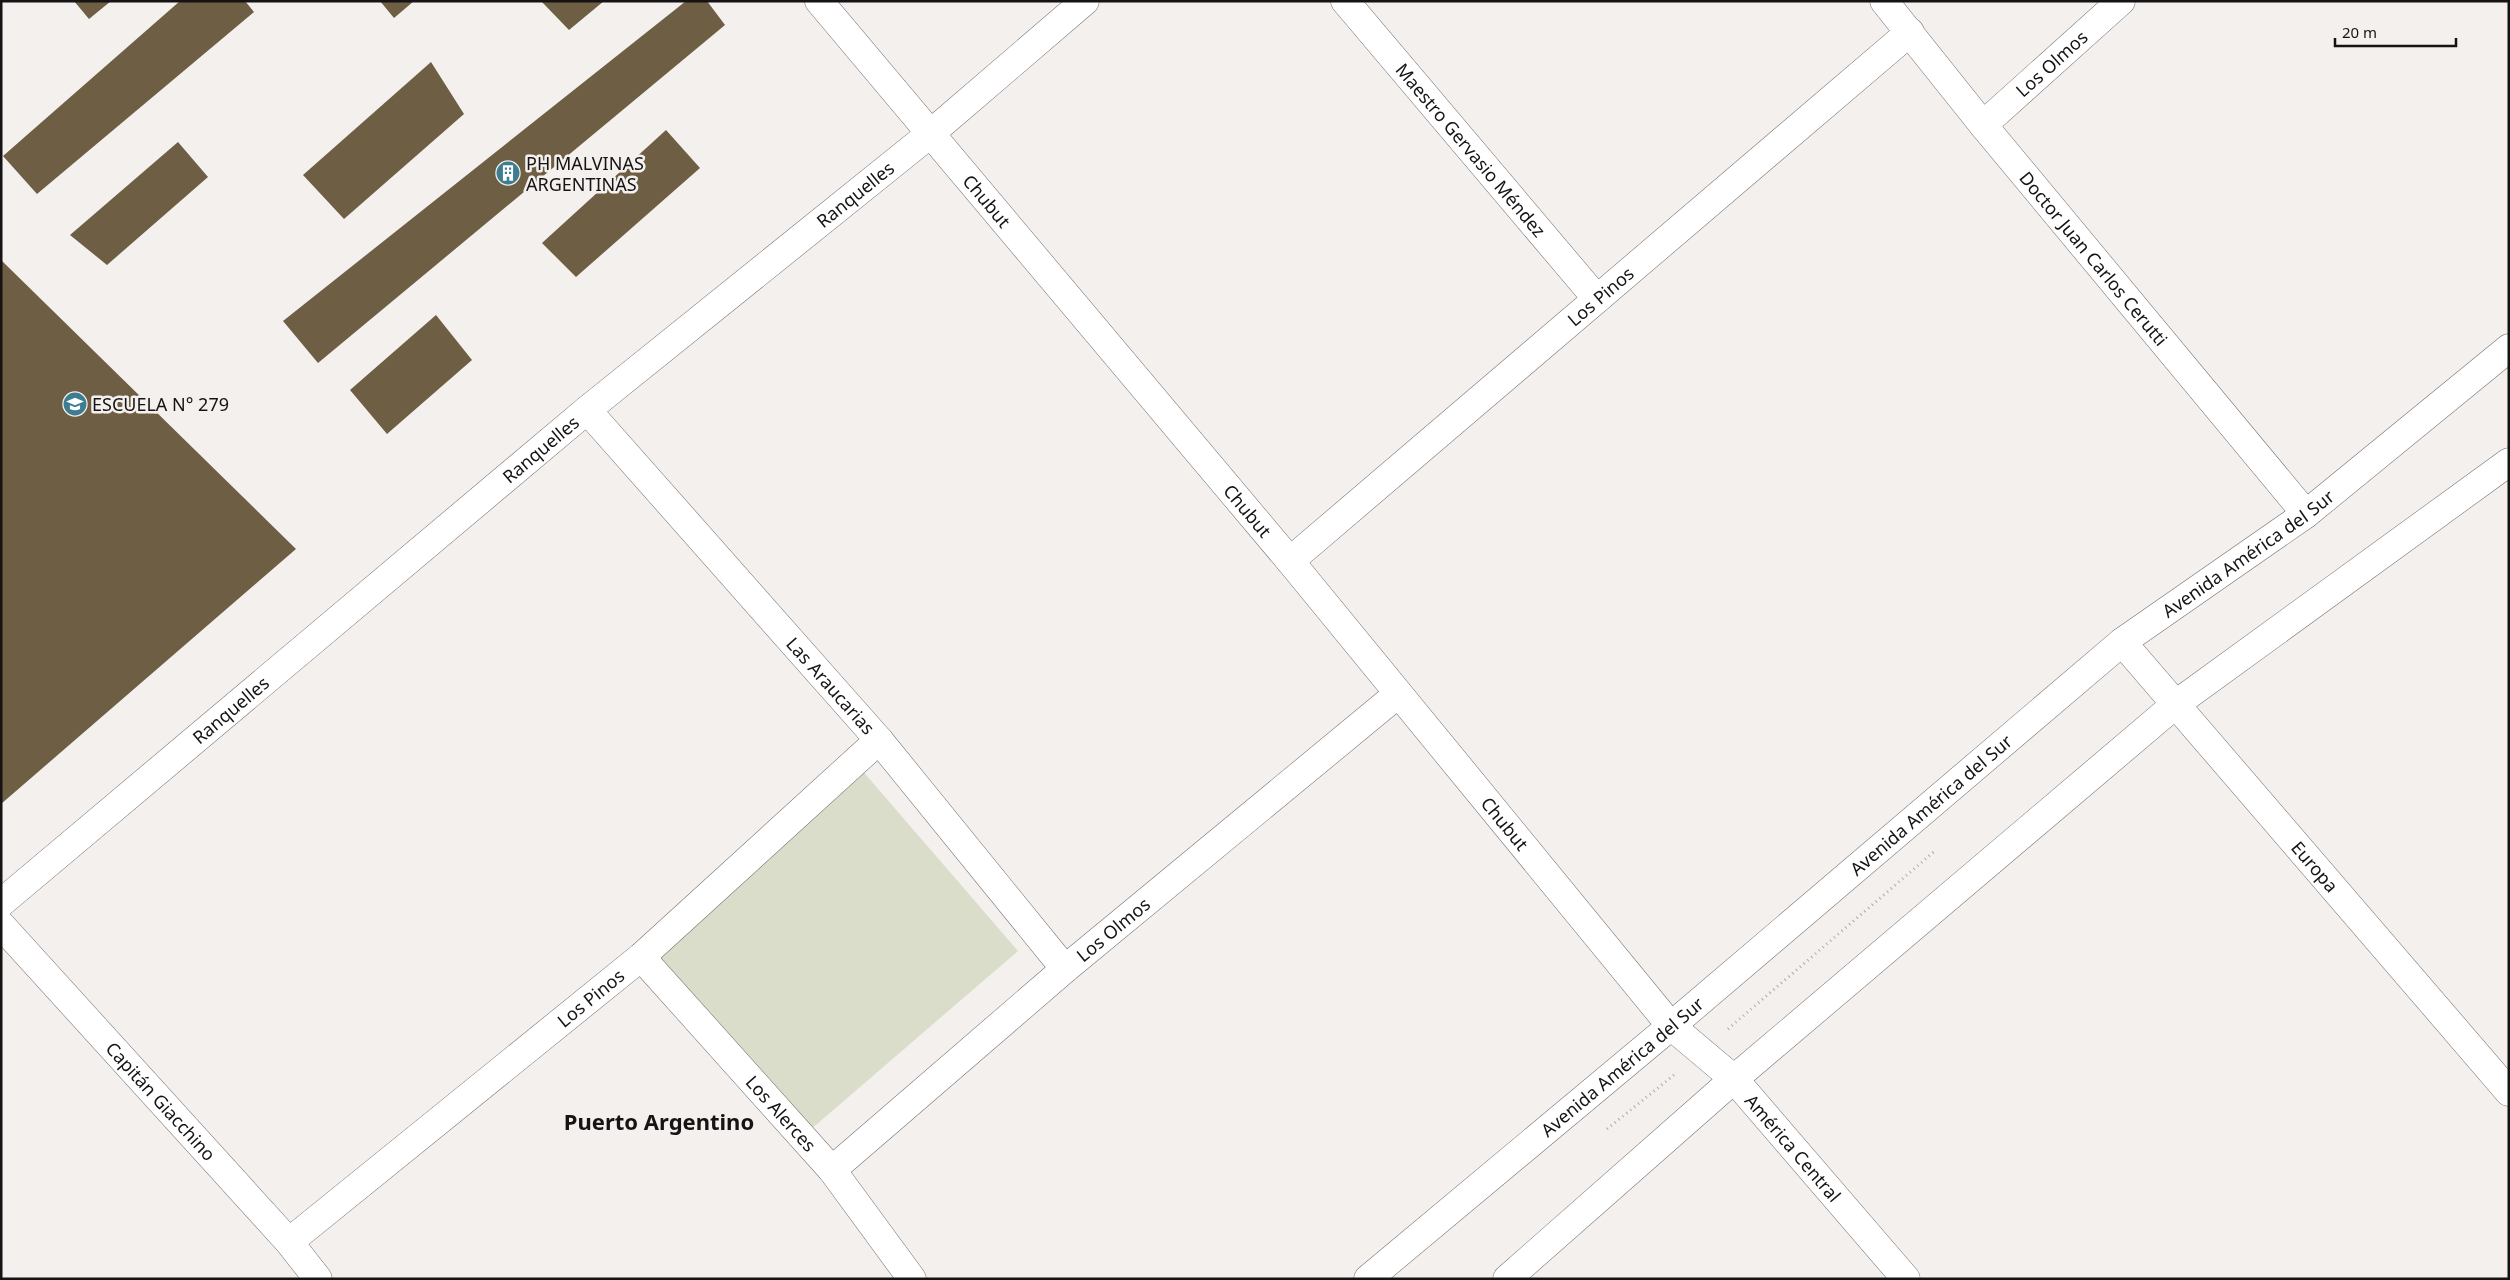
<svg xmlns="http://www.w3.org/2000/svg" width="2510" height="1280" viewBox="0 0 2510 1280" font-family="'Noto Sans',sans-serif">
  <rect width="100%" height="100%" fill="#f4f0ee"/>
  <path fill="#d9ddc9" d="M860 768 1018 951 810 1130 652 947Z"/>
  <path fill="#6d5e44" d="M74 1H111L89 19Z
    M180 1H245L254 12 37 194 3 156Z
    M380 1H414L394 18Z
    M541 1H604L569 30Z
    M686 1H707L725 25 318 363 283 321Z
    M431 62 464 114 344 219 303 175Z
    M666 130 700 168 576 277 542 243Z
    M178 142 208 177 107 265 70 235Z
    M1 260 296 549 1 804Z
    M436 315 472 360 387 434 350 390Z"/>
  <g fill="none" stroke-linecap="round" stroke-linejoin="round">
    <defs>
      <g id="minor">
        <path id="s1" d="M819 1 1290 561 1671 1026 1734 1079 1906 1279"/>
        <path id="s2" d="M1345 1 1597 299"/>
        <path id="s3" d="M1884 1 1983 125 2306 514"/>
        <path id="s4" d="M1983 125 2121 1"/>
        <path id="s5" d="M587 410 879 740 1065 969"/>
        <path id="s6" d="M1290 561 1910 32"/>
        <path id="s7" d="M2122 642 2509 1092"/>
        <path id="s8" d="M1 903 587 410 930 134 1085 1"/>
        <path id="s9" d="M1 925 289 1242 318 1279"/>
        <path id="s10" d="M641 957 832 1170 912 1279"/>
        <path id="s11" d="M832 1170 1065 969 1398 694"/>
        <path id="s12" d="M289 1242 641 957 879 740"/>
        <path d="M1507 1279 1734 1079 2176 704 2509 462"/>
      </g>
      <g id="tertiary">
        <path id="s13" d="M1368 1279 1671 1026 2122 642 2306 514 2509 348"/>
      </g>
    </defs>
    <use href="#minor" stroke="#74706f" stroke-width="29"/>
    <use href="#tertiary" stroke="#74706f" stroke-width="29"/>
    <path stroke="#adaaa8" stroke-width="3" stroke-dasharray="1 4" stroke-linecap="butt" d="M1728 1029 1936 850
      M1607 1129 1674 1075"/>
    <use href="#minor" stroke="#fff" stroke-width="28"/>
    <use href="#tertiary" stroke="#fff" stroke-width="28"/>
  </g>
  <defs>
    <symbol id="building-disc" viewBox="-11 -11 22 22"><circle r="9.5" fill="#3c7d8f" stroke="#f4f0ee"/><path d="M-4-6H4V6H1V3H-1V6H-4ZM-2.5-4.3h1.7v1.8h-1.7ZM.8-4.3h1.7v1.8H.8ZM-2.5-1h1.7V.8h-1.7ZM.8-1h1.7V.8H.8Z" fill="#fff"/></symbol>
    <symbol id="school-disc" viewBox="-11 -11 22 22"><circle r="9.5" fill="#3c7d8f" stroke="#f4f0ee"/><path d="M0-5L7-2L0 1L-7-2ZM-4 1L0 2.5L4 1V4Q0 6-4 4Z" fill="#fff"/></symbol>
  </defs>
  <g fill-rule="evenodd">
    <use href="#building-disc" x="494" y="159" width="28" height="28"/>
    <use href="#school-disc" x="61" y="390" width="28" height="28"/>
  </g>
  <g text-anchor="middle" dominant-baseline="central" stroke-width="5" stroke-linejoin="round" paint-order="stroke">
    <g font-size="18" fill="#151313" stroke="#f4f0ee">
      <text stroke="none"><textPath href="#s4" startOffset="92">Los Olmos</textPath></text>
      <text stroke="none"><textPath href="#s2" startOffset="195">Maestro Gervasio Méndez</textPath></text>
      <text stroke="none"><textPath href="#s8" startOffset="1110">Ranquelles</textPath></text>
      <text stroke="none"><textPath href="#s1" startOffset="261">Chubut</textPath></text>
      <text stroke="none"><textPath href="#s3" startOffset="332">Doctor Juan Carlos Cerutti</textPath></text>
      <text stroke="none"><textPath href="#s6" startOffset="408">Los Pinos</textPath></text>
      <text stroke="none"><textPath href="#s8" startOffset="705">Ranquelles</textPath></text>
      <text stroke="none"><textPath href="#s1" startOffset="666">Chubut</textPath></text>
      <text stroke="none"><textPath href="#s13" startOffset="1141">Avenida América del Sur</textPath></text>
      <text stroke="none"><textPath href="#s5" startOffset="368">Las Araucarias</textPath></text>
      <text stroke="none"><textPath href="#s8" startOffset="300">Ranquelles</textPath></text>
      <text stroke="none"><textPath href="#s13" startOffset="736">Avenida América del Sur</textPath></text>
      <text stroke="none"><textPath href="#s1" startOffset="1071">Chubut</textPath></text>
      <text stroke="none"><textPath href="#s7" startOffset="296">Europa</textPath></text>
      <text stroke="none"><textPath href="#s11" startOffset="370">Los Olmos</textPath></text>
      <text stroke="none"><textPath href="#s12" startOffset="388">Los Pinos</textPath></text>
      <text stroke="none"><textPath href="#s13" startOffset="331">Avenida América del Sur</textPath></text>
      <text stroke="none"><textPath href="#s9" startOffset="238">Capitán Giacchino</textPath></text>
      <text stroke="none"><textPath href="#s10" startOffset="210">Los Alerces</textPath></text>
      <text stroke="none"><textPath href="#s1" startOffset="1506">América Central</textPath></text>
    </g>
    <g font-size="18" fill="#151313" stroke="#f4f0ee" text-anchor="start">
      <text x="526" y="163">PH MALVINAS<tspan x="526" dy="21">ARGENTINAS</tspan></text>
      <text x="92" y="404">ESCUELA N° 279</text>
    </g>
    <g font-size="22" font-weight="bold" fill="#151313" stroke="#f4f0ee">
      <text x="659" y="1121">Puerto Argentino</text>
    </g>
  </g>
  <rect width="2510" height="1280" fill="none" stroke="#151313" stroke-width="5"/>
  <path d="M2335 38v8h121v-8" fill="none" stroke="#151313" stroke-width="2.5"/>
  <text x="2342" y="38" font-size="15" fill="#151313" stroke="#f4f0ee" stroke-width="4" paint-order="stroke">20 m</text>
</svg>
